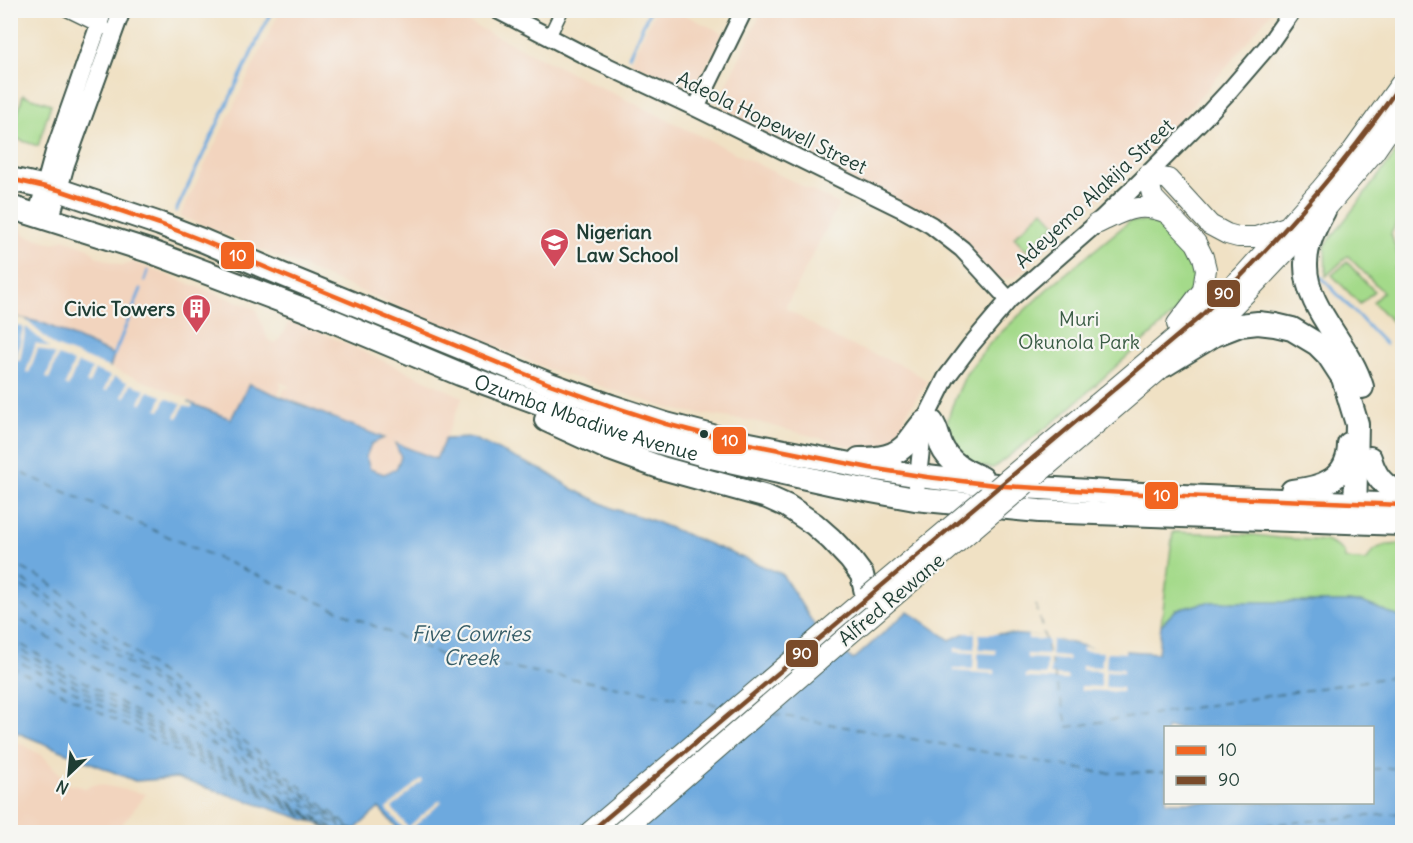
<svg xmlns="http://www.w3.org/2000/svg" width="1413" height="843" viewBox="0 0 1413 843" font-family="Delius,sans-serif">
  <rect width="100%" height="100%" fill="#f6f6f2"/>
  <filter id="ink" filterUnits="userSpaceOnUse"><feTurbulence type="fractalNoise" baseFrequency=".0167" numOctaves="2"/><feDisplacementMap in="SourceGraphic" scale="12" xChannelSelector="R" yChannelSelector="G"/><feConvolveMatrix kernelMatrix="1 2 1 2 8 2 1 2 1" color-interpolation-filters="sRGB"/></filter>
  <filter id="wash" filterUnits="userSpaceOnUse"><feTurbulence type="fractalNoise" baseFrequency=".008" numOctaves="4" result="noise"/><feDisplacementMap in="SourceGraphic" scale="24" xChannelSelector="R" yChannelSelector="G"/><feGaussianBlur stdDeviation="1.35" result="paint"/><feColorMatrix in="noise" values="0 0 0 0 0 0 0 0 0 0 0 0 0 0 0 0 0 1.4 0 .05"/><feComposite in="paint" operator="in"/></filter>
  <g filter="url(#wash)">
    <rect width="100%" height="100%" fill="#f0e1c4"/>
    <path fill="#f2d4be" d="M280 11H445L839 204 785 308 838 340 904 366 928 381 906 414 902 432 898 444 869 451 758 422 683 411 665 407 551 370 180 216Z
      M655 11H676L723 33 700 78 675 84 630 62Z
      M762 11H1272L1234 58 1152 151 1015 278 999 279 947 230 726 116 719 100Z
      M11 224 19 227 27 236 54 243 64 239 89 248 96 256 117 264 123 266 133 262 256 309 268 340 275 344 284 333 291 319 463 397 436 459 396 443 401 456 396 469 384 474 370 469 366 457 371 444 384 438 281 397 285 387 288 389 289 386 280 382 279 384 282 386 278 396 249 384 232 419 108 371 114 355 43 323 11 316Z
      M11 738 43 756 71 786 74 784 85 788 97 784 146 794 116 832H11Z"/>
    <path fill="#a4da8a" stroke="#628c5f" stroke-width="1.5" d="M23 95 51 104 38 146 11 137Z
      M1402 145V211L1391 234 1401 264 1395 268 1402 286V332L1373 302 1383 292 1348 256 1326 276 1325 246Z
      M1043 210 1056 224 1027 251 1014 237Z
      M1130 221C1140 221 1149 220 1158 225 1166 231 1192 259 1195 268 1198 280 1190 294 1185 304L1060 417 993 468 968 464 951 448 946 426 952 406 966 374 990 343 1047 289Z
      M1347 262 1374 291 1360 304 1332 275Z
      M1173 532 1254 535 1279 538 1326 541 1339 548 1344 552 1345 559 1367 561C1374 544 1386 545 1402 544V618L1362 602H1208L1176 610 1161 625Z"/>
    <path fill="#6da9de" stroke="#467389" stroke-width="1.5" fill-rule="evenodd" d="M10 316 43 323 114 355 109 371 231 419 249 384 384 438 371 444 366 457 370 469 384 474 396 469 401 457 395 443 436 459 445 439 472 438 546 472 573 489 614 509 651 520 782 574 815 626 853 660 908 611 950 640 969 631 1046 637 1096 649 1158 653 1161 625 1176 610 1208 602H1362L1402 618V832H401L379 808 352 832H343L177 778 135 781 11 730ZM1166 728H1372V802H1166Z"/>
    <path fill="#f0e1c4" d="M11 316 25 319 55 346 189 399 188 403 193 405 191 408 184 405 178 418 175 417 181 404 166 398 160 411 157 410 162 396 148 391 142 405 139 403 145 389 131 384 125 398 122 397 127 382 114 377 107 391 104 390 110 376 95 370 89 384 86 383 92 369 78 363 68 387 65 385 74 362 58 356 49 379 46 378 55 355 38 348 29 373 26 372 36 343 50 348 26 327 20 361 16 360 23 327 11 324Z
      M965 629 976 630H972L973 631 980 630 998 631 997 634H979V649L996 650V654L978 653V669L995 670V674L954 671V668L973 669 974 653 955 652V648L975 649V633H958Z
      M1028 635 1054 636 1070 640V641L1052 640 1051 656 1069 657 1068 660H1051L1050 675 1068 676 1067 680 1026 678V674L1046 675 1047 659 1027 658V654L1047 655 1048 640 1028 639Z
      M1083 647 1125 649V653L1107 652 1106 668 1123 669V672L1106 671 1105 687 1122 688V692L1081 690V686L1101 687V671L1082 670V666L1101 667 1103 652 1083 651Z
      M421 779 423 781 392 808 408 827 440 800 442 802 411 829 414 832H407L386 809Z"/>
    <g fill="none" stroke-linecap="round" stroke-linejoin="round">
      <path stroke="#6da9de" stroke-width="3" d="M629 56 650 10
        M176 211 272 10
        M1321 277 1385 344
        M145 280 148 271
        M114 355 141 289"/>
      <path stroke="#365d67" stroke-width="1.5" stroke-dasharray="8 6" stroke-linecap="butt" d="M10 468 441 655 724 706
        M10 562 47 581 356 832
        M10 574 38 588 354 832
        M10 581 34 593 339 822
        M10 600 25 607 350 832
        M1036 605 1068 727 1391 677 1402 678
        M10 613 347 832
        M10 638 341 832
        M10 644 318 820
        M10 650 338 832
        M10 657 323 825
        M10 666 334 832
        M773 714 1103 773 1166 772
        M1372 769 1402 768
        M1182 832 1402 813"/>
    </g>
  </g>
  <g filter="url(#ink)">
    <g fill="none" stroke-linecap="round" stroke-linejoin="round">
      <defs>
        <path id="street" d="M67 10 104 28
          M549 37 562 10"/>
        <path id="secondary" d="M497 10 592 59 696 108 904 210 931 225 962 249 1009 300
          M696 108 744 10
          M37 214 54 152 104 10
          M51 218 66 164 122 10
          M917 486 924 422 946 378 970 346 1009 300 1096 224 1147 175 1205 117 1230 90 1267 47 1293 10"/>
        <path id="primary" d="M1096 224C1123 212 1137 201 1167 213
          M1177 324 1203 290 1206 269 1203 257 1196 243 1153 198 1147 175 1168 179 1210 225 1227 234 1238 237H1256L1286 227
          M1097 404 1201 316 1243 276 1321 189 1351 153 1402 82
          M1108 414 1224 315 1255 284 1324 211 1374 152 1402 111
          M590 832 867 597"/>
        <g id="highway">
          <path d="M10 179 59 190 160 224 204 241 281 274 547 383 611 406 666 424 724 439 870 468 927 477 1004 486 1159 495 1402 505"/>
          <path id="s1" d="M10 207 149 251 319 315 460 374 583 419 635 436 707 456 838 485 915 499 1039 511 1402 524"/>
          <path d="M1324 211C1315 227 1306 245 1306 264 1305 309 1350 344 1362 387"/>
          <path d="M1165 365 1214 335 1240 325 1258 323 1275 325 1292 329 1317 344 1328 355 1343 378 1357 424 1355 518"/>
          <path d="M546 420 607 448 662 468 767 497 787 506 814 524 831 539 850 559 862 575 867 597"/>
          <path d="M932 422C937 429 938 437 941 445 949 463 965 471 982 478"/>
          <path d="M1370 458C1375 476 1383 487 1402 493"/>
          <path d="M859 459C878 459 897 457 909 441 914 435 918 428 924 422"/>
          <path d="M1292 491C1322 488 1349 479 1349 444"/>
        </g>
      </defs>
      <use href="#street" stroke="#3e564a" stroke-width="15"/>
      <use href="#secondary" stroke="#3e564a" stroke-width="20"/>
      <use href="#primary" stroke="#3e564a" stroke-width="22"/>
      <use href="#highway" stroke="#3e564a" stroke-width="26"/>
      <use href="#street" stroke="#fff" stroke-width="12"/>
      <use href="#secondary" stroke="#fff" stroke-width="16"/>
      <use href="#primary" stroke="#fff" stroke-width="20"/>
      <use href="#highway" stroke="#fff" stroke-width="22"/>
      <defs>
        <path id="primary-bridge" d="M867 597 1097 404
          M621 832 837 645 1108 414"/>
      </defs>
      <use href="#primary-bridge" stroke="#3e564a" stroke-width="22" stroke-linecap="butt"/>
      <use href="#primary-bridge" stroke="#fff" stroke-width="20"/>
      <defs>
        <path id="bus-1" d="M10 179 59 190 160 224 204 241 281 274 547 383 611 406 666 424 724 439 870 468 927 477 1004 486 1159 495 1402 505"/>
        <path id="bus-2" d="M590 832 1201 316C1275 244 1344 167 1402 82"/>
      </defs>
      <use href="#bus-1" stroke="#f6f6f2" stroke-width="9"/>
      <use href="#bus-2" stroke="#f6f6f2" stroke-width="9"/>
      <use href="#bus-1" stroke="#f26522" stroke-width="4.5"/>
      <use href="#bus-2" stroke="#7a4b2a" stroke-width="4.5"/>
    </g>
  </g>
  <defs>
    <symbol id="university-pin" viewBox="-11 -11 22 30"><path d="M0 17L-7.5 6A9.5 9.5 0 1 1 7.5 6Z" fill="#d1495b" stroke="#f6f6f2"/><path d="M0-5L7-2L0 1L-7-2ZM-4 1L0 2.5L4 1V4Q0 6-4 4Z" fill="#fff"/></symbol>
    <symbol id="building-pin" viewBox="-11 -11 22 30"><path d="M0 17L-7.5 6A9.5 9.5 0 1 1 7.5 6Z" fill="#d1495b" stroke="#f6f6f2"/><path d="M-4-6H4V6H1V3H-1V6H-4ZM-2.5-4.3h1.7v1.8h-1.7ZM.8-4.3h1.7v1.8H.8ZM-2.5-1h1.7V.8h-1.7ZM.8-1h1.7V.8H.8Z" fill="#fff"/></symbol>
  </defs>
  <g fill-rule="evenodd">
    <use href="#university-pin" x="538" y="226" width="33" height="45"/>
    <use href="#building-pin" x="180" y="292" width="33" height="45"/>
  </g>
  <circle fill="#1f3d34" stroke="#f6f6f2" stroke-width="2" cx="704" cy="434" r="5"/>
  <g text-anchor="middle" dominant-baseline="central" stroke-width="4.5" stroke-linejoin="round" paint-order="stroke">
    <g font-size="20" fill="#1f3d34" stroke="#f6f6f2">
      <text transform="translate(772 122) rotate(26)">Adeola Hopewell Street</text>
      <text transform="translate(1094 193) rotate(-43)">Adeyemo Alakija Street</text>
      <text stroke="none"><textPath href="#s1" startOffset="614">Ozumba Mbadiwe Avenue</textPath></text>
      <text transform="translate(891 599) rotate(-40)">Alfred Rewane</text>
    </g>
    <g font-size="20" font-weight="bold" fill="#1f3d34" stroke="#f6f6f2" text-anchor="start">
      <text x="576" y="231">Nigerian<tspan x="576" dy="23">Law School</tspan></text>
      <text x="175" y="308" text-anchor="end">Civic Towers</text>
    </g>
    <g font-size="20" fill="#3a5c45" stroke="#f6f6f2">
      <text x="1079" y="318">Muri<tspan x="1079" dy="23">Okunola Park</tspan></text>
    </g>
    <g font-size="21" font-style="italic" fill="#365d67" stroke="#f6f6f2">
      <text x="471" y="633">Five Cowries<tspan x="471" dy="24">Creek</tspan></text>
    </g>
  </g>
  <g stroke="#f6f6f2" stroke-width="2">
    <rect x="220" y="241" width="35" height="29" rx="6" fill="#f26522"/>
    <rect x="1206" y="279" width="35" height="29" rx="6" fill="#7a4b2a"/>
    <rect x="712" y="426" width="35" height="29" rx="6" fill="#f26522"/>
    <rect x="1144" y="481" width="35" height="29" rx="6" fill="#f26522"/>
    <rect x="785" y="639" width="34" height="29" rx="6" fill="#7a4b2a"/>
  </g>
  <g font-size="16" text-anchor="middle" font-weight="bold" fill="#fff">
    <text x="238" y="261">10</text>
    <text x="1224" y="299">90</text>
    <text x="730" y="446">10</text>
    <text x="1162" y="501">10</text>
    <text x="802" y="659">90</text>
  </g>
  <rect width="1413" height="843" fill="none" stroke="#f6f6f2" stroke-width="36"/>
  <rect x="1164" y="726" width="210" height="78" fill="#f6f6f2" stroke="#a0aca6" stroke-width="1.5"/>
  <rect x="1176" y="746" width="30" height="9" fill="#f26522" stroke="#a0aca6" stroke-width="1.5"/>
  <text x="1218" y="756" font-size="18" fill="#1f3d34">10</text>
  <rect x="1176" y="776" width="30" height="9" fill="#7a4b2a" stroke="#a0aca6" stroke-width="1.5"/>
  <text x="1218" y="786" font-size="18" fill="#1f3d34">90</text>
  <g transform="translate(69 774) rotate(206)" stroke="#f6f6f2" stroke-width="4.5" paint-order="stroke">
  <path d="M0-4.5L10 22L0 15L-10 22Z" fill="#1f3d34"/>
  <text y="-9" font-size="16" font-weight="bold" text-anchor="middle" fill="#1f3d34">N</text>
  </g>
</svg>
